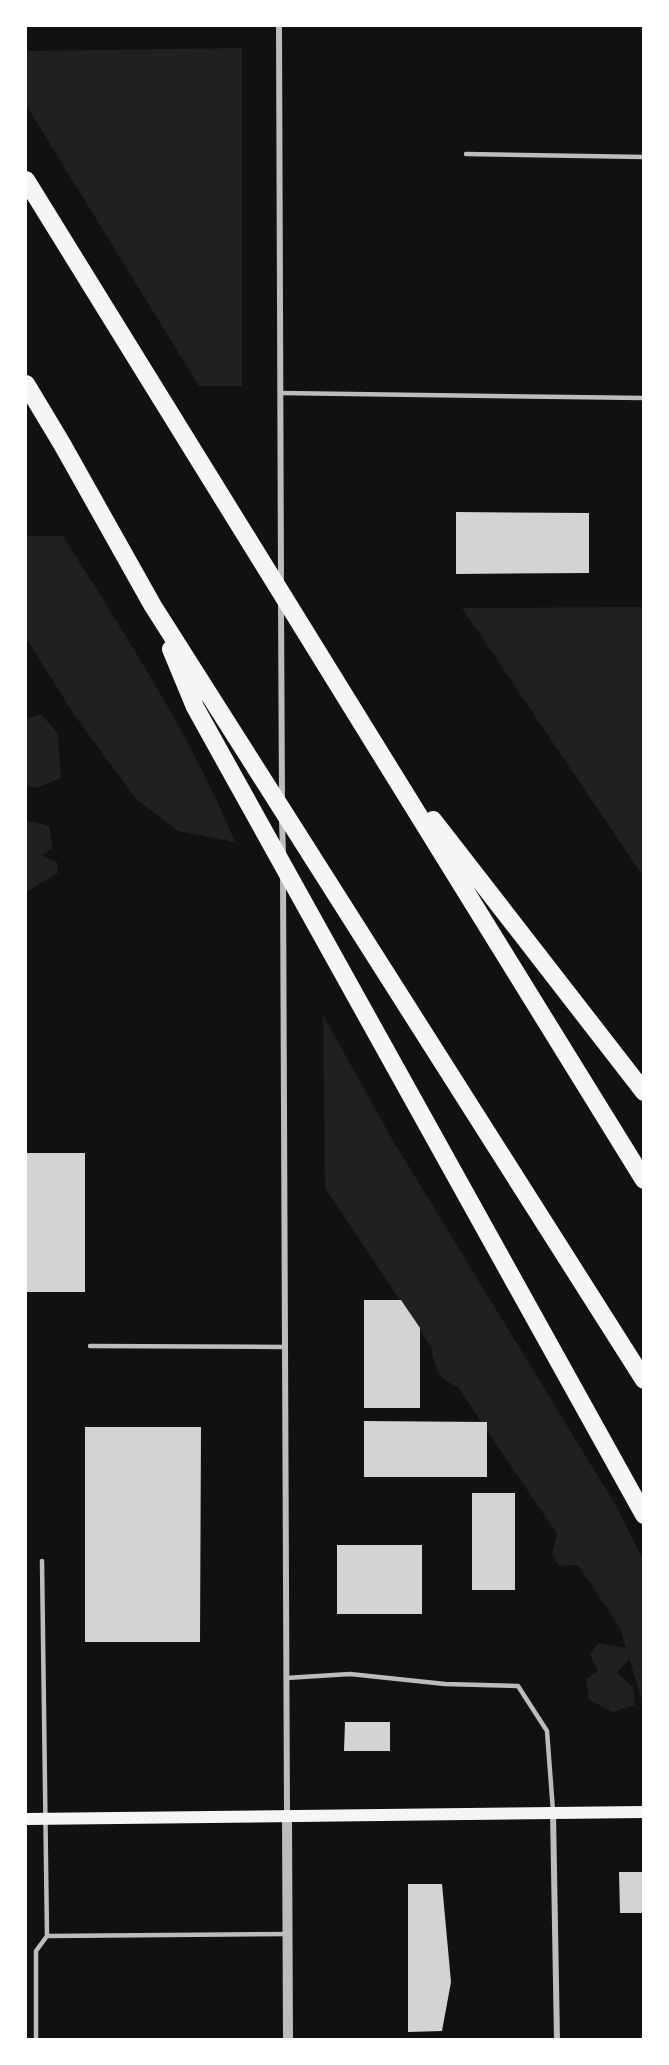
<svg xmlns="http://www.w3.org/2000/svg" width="669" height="2065" viewBox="0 0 669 2065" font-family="'Nunito Sans',sans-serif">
  <rect width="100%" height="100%" fill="#111"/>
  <path fill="#202020" d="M242 48V386H199L26 105V51Z
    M26 536H63C125 635 190 733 235 842L178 831 137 800 75 716 26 638Z
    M643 607H644L643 876 462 608Z
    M41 714 58 734 61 778 37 788 26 786V719Z
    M26 820 49 826 53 848 43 856 57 862 58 873 26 892Z
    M323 1015 392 1139 618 1509 643 1560V1703L629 1658V1660L617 1673 633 1687 635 1705 613 1712 589 1700 586 1679 598 1671 590 1654 598 1643 626 1648 621 1630 578 1565 559 1566 552 1554 557 1534 458 1387C437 1379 435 1368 431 1347L325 1188Z"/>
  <path fill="#d3d3d3" d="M456 512 589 513V573L456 574Z
    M26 1153H85V1292H26Z
    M364 1300H401L420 1328V1408H364Z
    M364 1421 487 1422V1477H364Z
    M85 1427H201L200 1642H85Z
    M472 1493H515V1590H472Z
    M337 1545H422V1614H337Z
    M345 1722H390V1751H344Z
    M619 1872H644V1913H620Z
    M408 1884H442L451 1982 442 2031 408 2032Z"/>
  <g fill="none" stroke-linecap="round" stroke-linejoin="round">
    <path stroke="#bcbcbc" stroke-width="4.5" d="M466 154 644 157
      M280 393 644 398
      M90 1346 285 1347
      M42 1561 47 1936
      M286 1678 350 1674 445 1684 518 1686 547 1731 553 1811
      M36 2040V1951L47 1936 288 1934"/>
    <path stroke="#bcbcbc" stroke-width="6" d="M279 26 281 583
      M281 602 282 799
      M282 821 283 853
      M283 875 287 1816
      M553 1813 557 2040"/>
    <path stroke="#bcbcbc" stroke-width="10" d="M287 1816 288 2040"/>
    <path stroke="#f5f5f5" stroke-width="12" d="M26 1819 644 1812"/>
    <path stroke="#f5f5f5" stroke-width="18" d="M26 180 644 1180
      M26 384 62 444 153 606 644 1380
      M171 649 195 707 644 1515
      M433 820 644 1092"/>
  </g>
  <rect width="669" height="2065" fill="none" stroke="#ffffff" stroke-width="54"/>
</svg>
